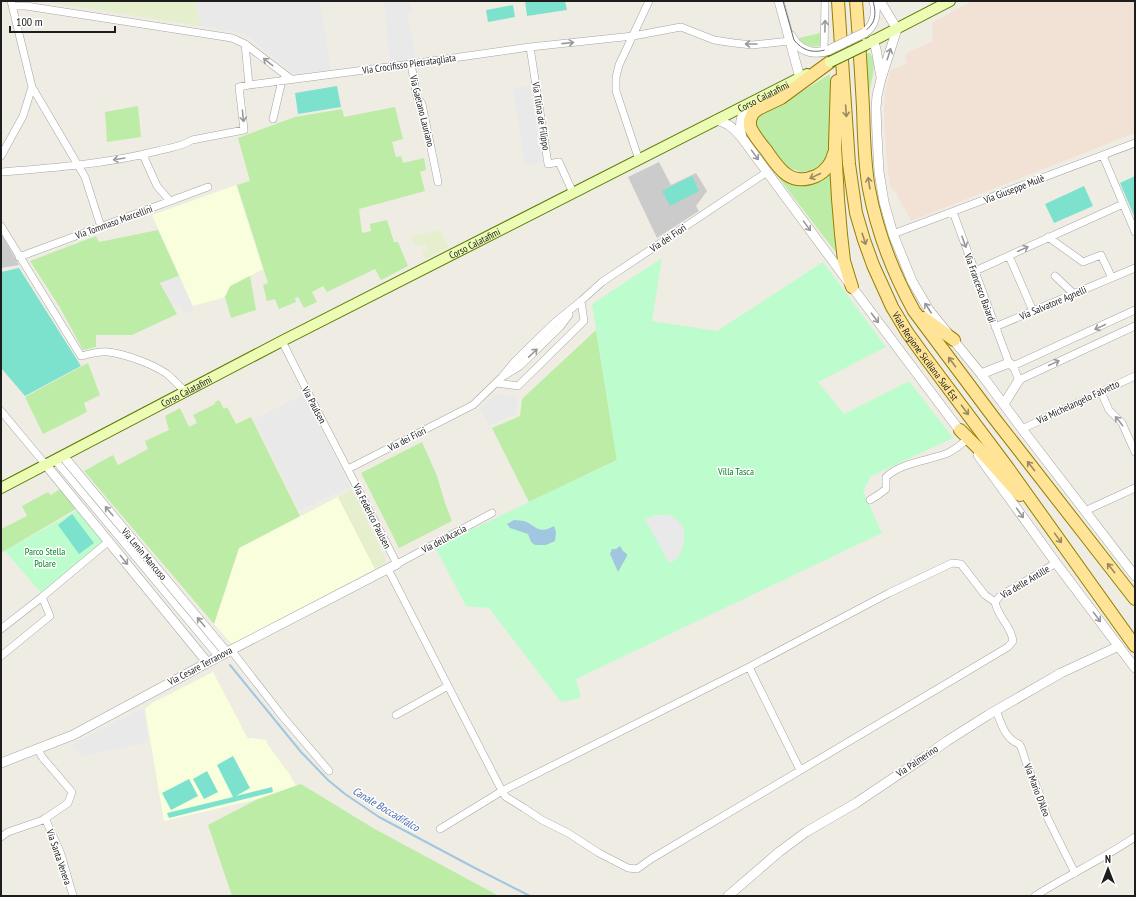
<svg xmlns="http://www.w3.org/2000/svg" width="1136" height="897" viewBox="0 0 1136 897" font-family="'PT Sans Narrow',sans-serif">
  <rect width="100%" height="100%" fill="#efede3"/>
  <path fill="#f9ffdc" d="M236 185 263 269 231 286 225 297 193 306 152 215Z
    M338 497 375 569 232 644 214 624 239 548Z
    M213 672 248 739 252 738 266 740 270 748 290 775 296 786 258 799 164 821 145 709 152 703Z"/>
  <path fill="#cbcbcb" d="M659 162 671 185 696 173 707 191 696 206 699 211 657 238 628 177Z
    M1 233 19 265 1 268Z"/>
  <path fill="#f2e2d5" d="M972 1H1135V133L911 221 896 193 890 187 886 154 884 111 885 94 890 70 907 64 905 54 926 44 933 41 932 29 933 22Z"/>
  <path fill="#e6efcd" d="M40 1H196L200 26Z
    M441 230 448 247 424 259 422 251 428 250 426 244 415 247 412 236Z
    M352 490 386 560 385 564 375 569 338 497Z"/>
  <path fill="#bceca6" d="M820 33V46C810 47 805 46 799 38Z
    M870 53C878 64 871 81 869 93L866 54Z
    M830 74V157L823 166 814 171 802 172 785 167 757 132 755 123 758 117 790 99Z
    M138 106 141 137 107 142 105 112Z
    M395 107 403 139 392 142 396 157 401 156 403 163 424 158 426 170 420 172 425 191 359 209 362 233 371 231 370 224 387 220 394 242H398L408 266 381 280 375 269 327 292 323 286 312 292 317 302 304 308 298 297 295 298 296 302 279 309 275 299 267 301 263 285 268 283 237 185 250 181 238 138 295 117 342 109 344 117Z
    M832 170 841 259 775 173 785 180Z
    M158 230 179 276 160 283 177 314 132 335H96V347L83 350 59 306 30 261 96 236 99 242Z
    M250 276 256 310 231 318 225 297 230 286Z
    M596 330 617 460 529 502 492 428 520 416 522 399Z
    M88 363 100 395 84 403 87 412 43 434 25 397Z
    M219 400 224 409 227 407 236 424 251 417 300 516 239 548 214 624 84 471 113 455 118 465 148 449 145 441 169 430 165 416 180 408 189 427 197 423 193 415 215 404V402Z
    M422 442 437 476 445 503 452 521 399 548 361 473Z
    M60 489 76 509 1 553V529L27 516 22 506 48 492 51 495Z
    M301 784 373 828 499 896H232L208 825 258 799Z"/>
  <path fill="#bdfccd" d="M662 258 652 321 717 331 823 262 886 347 818 382 844 414 909 381 953 438 871 476 863 491 882 533 576 679 581 698 561 702 489 608 466 606 435 547 617 460 592 304Z
    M78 510 104 540 41 593 5 551Z"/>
  <path fill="#7de2cd" d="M525 1H565L567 10 527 16Z
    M513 5 515 17 488 22 486 10Z
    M337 86 341 107 298 114 295 93Z
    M692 176 699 191 670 206 662 191Z
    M1135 176V218L1120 183Z
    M1084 186 1093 206 1054 223 1045 204Z
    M19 268 81 366 25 396 1 368V272Z
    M72 514 94 543 79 554 58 525Z
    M233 756 250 788 236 796 272 787 273 792 169 818 167 813 233 797 217 765Z
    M207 771 218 792 204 799 193 779Z
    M189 779 198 796 171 810 162 793Z"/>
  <path fill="#e9e9e9" d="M196 1H320L331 71 295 75 245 34 200 26Z
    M384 1H410L413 13 407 15 412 32 415 58 390 64Z
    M530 86 542 163 525 166 513 88Z
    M179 276 194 310 184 314 179 304 173 306 160 283Z
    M304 394 350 487 299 511 254 419Z
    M496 394 518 398 515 416H511L489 426 480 408Z
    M656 515H670L677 520 682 525 684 532V542L680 555 674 561 669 563 645 519Z
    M144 708 148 742 81 756 72 744Z"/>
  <path fill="#a1c6df" d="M514 520C517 520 520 521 524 521 537 526 538 535 554 526L556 532 555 541 546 545H535L531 542 528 534 510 528 507 524Z
    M620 546 623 551 627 554V556L618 572 610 554 612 549H616Z"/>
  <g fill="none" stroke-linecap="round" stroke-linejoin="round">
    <path stroke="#a1c6df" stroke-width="2" d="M230 665 301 752 328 780 345 794 379 817 473 867 530 896"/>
    <defs>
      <path id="minor" d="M13 6H26L232 38 245 44 291 79
        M245 44 249 85
        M530 47 548 164 559 162 573 193
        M824 52 825 1
        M411 64 417 97 422 104 438 182
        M32 87 85 177 101 227
        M273 119 282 80
        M143 155 157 186 170 201
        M1 156 23 116 32 87 11 1
        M1103 156 1135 232
        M639 160 616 91V77L619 65 649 1
        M1 172C53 168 106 164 157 151 169 148 181 147 192 140L244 130 239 87 249 85 411 64 530 47 633 36 681 27 714 40 734 43 752 45 790 41
        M953 212 1009 363
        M1 226 81 356C89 354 100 351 108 352 125 354 153 364 167 374 173 379 179 386 185 391
        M893 234 1135 143
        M1048 237 1083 262 1101 255 1112 278
        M1009 256 1033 311
        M19 257 208 187
        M975 271 1123 204
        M1055 276 1074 294
        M1135 310 1013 366 1019 380 1135 326
        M995 327 1135 268
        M282 341C319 416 359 490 397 564L492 513
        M502 377 515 361 555 322 581 301 602 282 767 172
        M497 383 518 386 584 321 581 301
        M1101 392 1109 410 1122 423 1135 452
        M1 411 46 465
        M1022 429 1135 376
        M55 460 218 656
        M348 469 473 405 502 377 520 366 560 327 569 315
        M870 500 878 495 886 489V477C902 462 928 461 948 453 955 449 961 445 966 440
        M1085 511 1135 488
        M388 569 502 791 506 797 524 808 542 820 568 833 599 853 628 868 637 869 651 859 1008 647 1013 641C1011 625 998 618 995 602L985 595 961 564 952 563 889 593 749 667 502 791 440 829
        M995 602 1000 596 1056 563
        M1 629 42 597 109 541
        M231 650 283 717 329 771
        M1 656 50 616 42 597
        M749 667 800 770
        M996 710C1001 723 1005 739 1019 744L1021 747 1028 768 1038 790 1048 819 1075 873
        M396 715 448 686
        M45 818 61 854 73 896
        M1 837 8 832 43 820 68 803 72 792 42 757 38 749
        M1035 896C1068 875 1103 859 1135 837"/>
      <path id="tertiary" d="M779 1 800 78
        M880 1 897 29 881 79 877 96 876 108 877 135 879 172 884 202 893 234 912 281 929 310 981 374 1022 429 1135 576
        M864 33C875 26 877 13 874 1
        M791 36C793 39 795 43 799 46 807 53 819 54 829 50
        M873 40 876 49 881 77
        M716 120C730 124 733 128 742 138L852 287 963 435
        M742 138C739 122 740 116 750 103
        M981 374 1009 363 1013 366
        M1004 404 1019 380
        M978 455 1056 563 1135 668
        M63 456 226 652
        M46 465 207 662
        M1 763 73 735 231 650 397 564
        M728 896 779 852 806 832 856 803 923 758 947 741 988 715 1061 673 1119 646"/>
      <g id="secondary">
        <path d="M865 45 950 1"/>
        <path id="s1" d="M1 488 282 341 807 74"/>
      </g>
      <g id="primary">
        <path id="s2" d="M838 1 849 164 856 213 864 240 873 265 892 307 907 332 925 357 1008 468 1135 646"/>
        <path d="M856 1C859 36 861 72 863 107 864 134 864 162 869 189 877 231 893 273 914 311L994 418 1135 599"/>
        <path d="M830 62 781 98 758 109 753 113 750 120V127C754 135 760 143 766 150 779 169 790 187 816 176 825 172 832 163 834 153"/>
        <path d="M837 81 835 146 838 199 841 234 844 261 852 287"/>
        <path d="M924 318 954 340"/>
        <path d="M960 430 978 448 1020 495"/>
      </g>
    </defs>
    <use href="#minor" stroke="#a4a4a4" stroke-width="8"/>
    <use href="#tertiary" stroke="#a4a4a4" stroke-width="10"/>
    <use href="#secondary" stroke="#577900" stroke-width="12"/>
    <use href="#primary" stroke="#977f00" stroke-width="14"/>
    <use href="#minor" stroke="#fff" stroke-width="7"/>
    <use href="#tertiary" stroke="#fff" stroke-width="9"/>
    <use href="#secondary" stroke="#ecfcb4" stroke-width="10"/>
    <use href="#primary" stroke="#ffe498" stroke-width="12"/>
    <path stroke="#6b6b6b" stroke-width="1" d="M783 1 794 40C811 61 831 48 851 39 859 35 868 31 873 22 876 16 875 8 873 1"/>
    <defs>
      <path id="tertiary-bridge" d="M829 50 864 33"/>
      <path id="secondary-bridge" d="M830 62 865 45"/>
    </defs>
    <use href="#tertiary-bridge" stroke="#a4a4a4" stroke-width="10" stroke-linecap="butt"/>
    <use href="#secondary-bridge" stroke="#577900" stroke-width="12" stroke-linecap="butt"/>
    <use href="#tertiary-bridge" stroke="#fff" stroke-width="9"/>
    <use href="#secondary-bridge" stroke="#ecfcb4" stroke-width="10"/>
  </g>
  <defs><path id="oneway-shaft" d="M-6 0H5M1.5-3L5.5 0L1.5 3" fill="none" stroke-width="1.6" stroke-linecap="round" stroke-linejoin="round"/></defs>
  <g stroke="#999">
    <use href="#oneway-shaft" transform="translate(825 26) rotate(-89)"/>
    <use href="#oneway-shaft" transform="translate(568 43) rotate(-6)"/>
    <use href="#oneway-shaft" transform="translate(751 44) rotate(180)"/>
    <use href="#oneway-shaft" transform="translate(889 54) rotate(-72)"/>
    <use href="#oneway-shaft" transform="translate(268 62) rotate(-142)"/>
    <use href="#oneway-shaft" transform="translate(243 116) rotate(84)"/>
    <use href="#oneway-shaft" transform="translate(755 155) rotate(54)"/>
    <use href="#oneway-shaft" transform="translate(119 159) rotate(171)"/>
    <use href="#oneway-shaft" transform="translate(807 226) rotate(54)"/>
    <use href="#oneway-shaft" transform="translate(964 242) rotate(70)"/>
    <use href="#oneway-shaft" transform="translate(1023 249) rotate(-25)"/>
    <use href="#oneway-shaft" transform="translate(928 308) rotate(-123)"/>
    <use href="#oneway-shaft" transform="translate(875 318) rotate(53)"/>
    <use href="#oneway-shaft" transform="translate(1100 327) rotate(155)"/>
    <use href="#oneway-shaft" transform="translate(533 353) rotate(-44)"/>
    <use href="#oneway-shaft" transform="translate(1054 363) rotate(-25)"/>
    <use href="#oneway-shaft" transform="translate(1119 421) rotate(-129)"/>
    <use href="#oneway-shaft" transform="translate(109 511) rotate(-130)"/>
    <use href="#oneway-shaft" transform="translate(1020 513) rotate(54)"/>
    <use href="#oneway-shaft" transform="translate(124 560) rotate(51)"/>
    <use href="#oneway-shaft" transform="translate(1097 617) rotate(53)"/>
    <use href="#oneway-shaft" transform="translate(201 622) rotate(-130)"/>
  </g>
  <g stroke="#998a61">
    <use href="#oneway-shaft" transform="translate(846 111) rotate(86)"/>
    <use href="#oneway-shaft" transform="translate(815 176) rotate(155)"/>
    <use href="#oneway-shaft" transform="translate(869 183) rotate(-99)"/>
    <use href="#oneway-shaft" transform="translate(864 239) rotate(72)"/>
    <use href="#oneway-shaft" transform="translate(952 362) rotate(-127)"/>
    <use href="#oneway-shaft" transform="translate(965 410) rotate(53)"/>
    <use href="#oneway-shaft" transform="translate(1031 466) rotate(-128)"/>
    <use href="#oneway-shaft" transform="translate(1058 538) rotate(54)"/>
    <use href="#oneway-shaft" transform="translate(1111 568) rotate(-128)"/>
  </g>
  <g text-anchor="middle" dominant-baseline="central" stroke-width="3" stroke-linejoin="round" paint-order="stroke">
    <g font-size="10" fill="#1d1d1d" stroke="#fff">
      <text transform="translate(409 64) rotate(-8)">Via Crocifisso Pietratagliata</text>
      <text stroke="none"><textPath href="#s1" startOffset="857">Corso Calatafimi</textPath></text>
      <text transform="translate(422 111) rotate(76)">Via Gaetano Lauriano</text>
      <text transform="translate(541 116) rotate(81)">Via Titina de Filippo</text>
      <text transform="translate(1014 189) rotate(-21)">Via Giuseppe Mulè</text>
      <text transform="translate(114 222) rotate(-20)">Via Tommaso Marcellini</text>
      <text transform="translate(668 238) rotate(-34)">Via dei Fiori</text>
      <text stroke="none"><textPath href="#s1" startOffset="533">Corso Calatafimi</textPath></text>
      <text transform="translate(980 288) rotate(70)">Via Francesco Baiardi</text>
      <text transform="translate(1053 303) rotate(-23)">Via Salvatore Agnelli</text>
      <text stroke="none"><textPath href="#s2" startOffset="373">Viale Regione Siciliana Sud Est</textPath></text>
      <text stroke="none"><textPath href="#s1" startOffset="209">Corso Calatafimi</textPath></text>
      <text transform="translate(1078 402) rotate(-25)">Via Michelangelo Falvetto</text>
      <text transform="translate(314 405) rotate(62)">Via Paulsen</text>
      <text transform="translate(407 439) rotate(-27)">Via dei Fiori</text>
      <text transform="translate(372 516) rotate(63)">Via Federico Paulsen</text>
      <text transform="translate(444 539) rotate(-28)">Via dell'Acacia</text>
      <text transform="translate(144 554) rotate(50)">Via Lenin Mancuso</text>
      <text transform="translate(1025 582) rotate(-31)">Via delle Antille</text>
      <text transform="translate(200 666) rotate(-28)">Via Cesare Terranova</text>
      <text transform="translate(917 761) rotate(-34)">Via Palmerino</text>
      <text transform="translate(1037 790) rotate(69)">Via Mario D'Aleo</text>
      <text transform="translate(59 857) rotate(71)">Via Santa Venera</text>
    </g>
    <g font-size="10" fill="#068026" stroke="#fff">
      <text x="736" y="471">Villa Tasca</text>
      <text x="45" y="551">Parco Stella<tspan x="45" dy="12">Polare</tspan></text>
    </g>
    <g font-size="11" font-style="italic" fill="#4669b1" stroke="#fff">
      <text transform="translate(386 809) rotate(31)">Canale Boccadifalco</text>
    </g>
  </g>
  <rect width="1136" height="897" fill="none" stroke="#1d1d1d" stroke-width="4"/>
  <g transform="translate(1108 869)" stroke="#ffffff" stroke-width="3" paint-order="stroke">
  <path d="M0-3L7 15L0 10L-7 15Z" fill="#1d1d1d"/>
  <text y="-6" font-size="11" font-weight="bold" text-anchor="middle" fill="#1d1d1d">N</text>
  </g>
  <path d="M10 26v6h105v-6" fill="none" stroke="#1d1d1d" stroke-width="2"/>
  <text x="16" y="26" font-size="12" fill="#1d1d1d" stroke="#ffffff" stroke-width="3" paint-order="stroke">100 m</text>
</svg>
